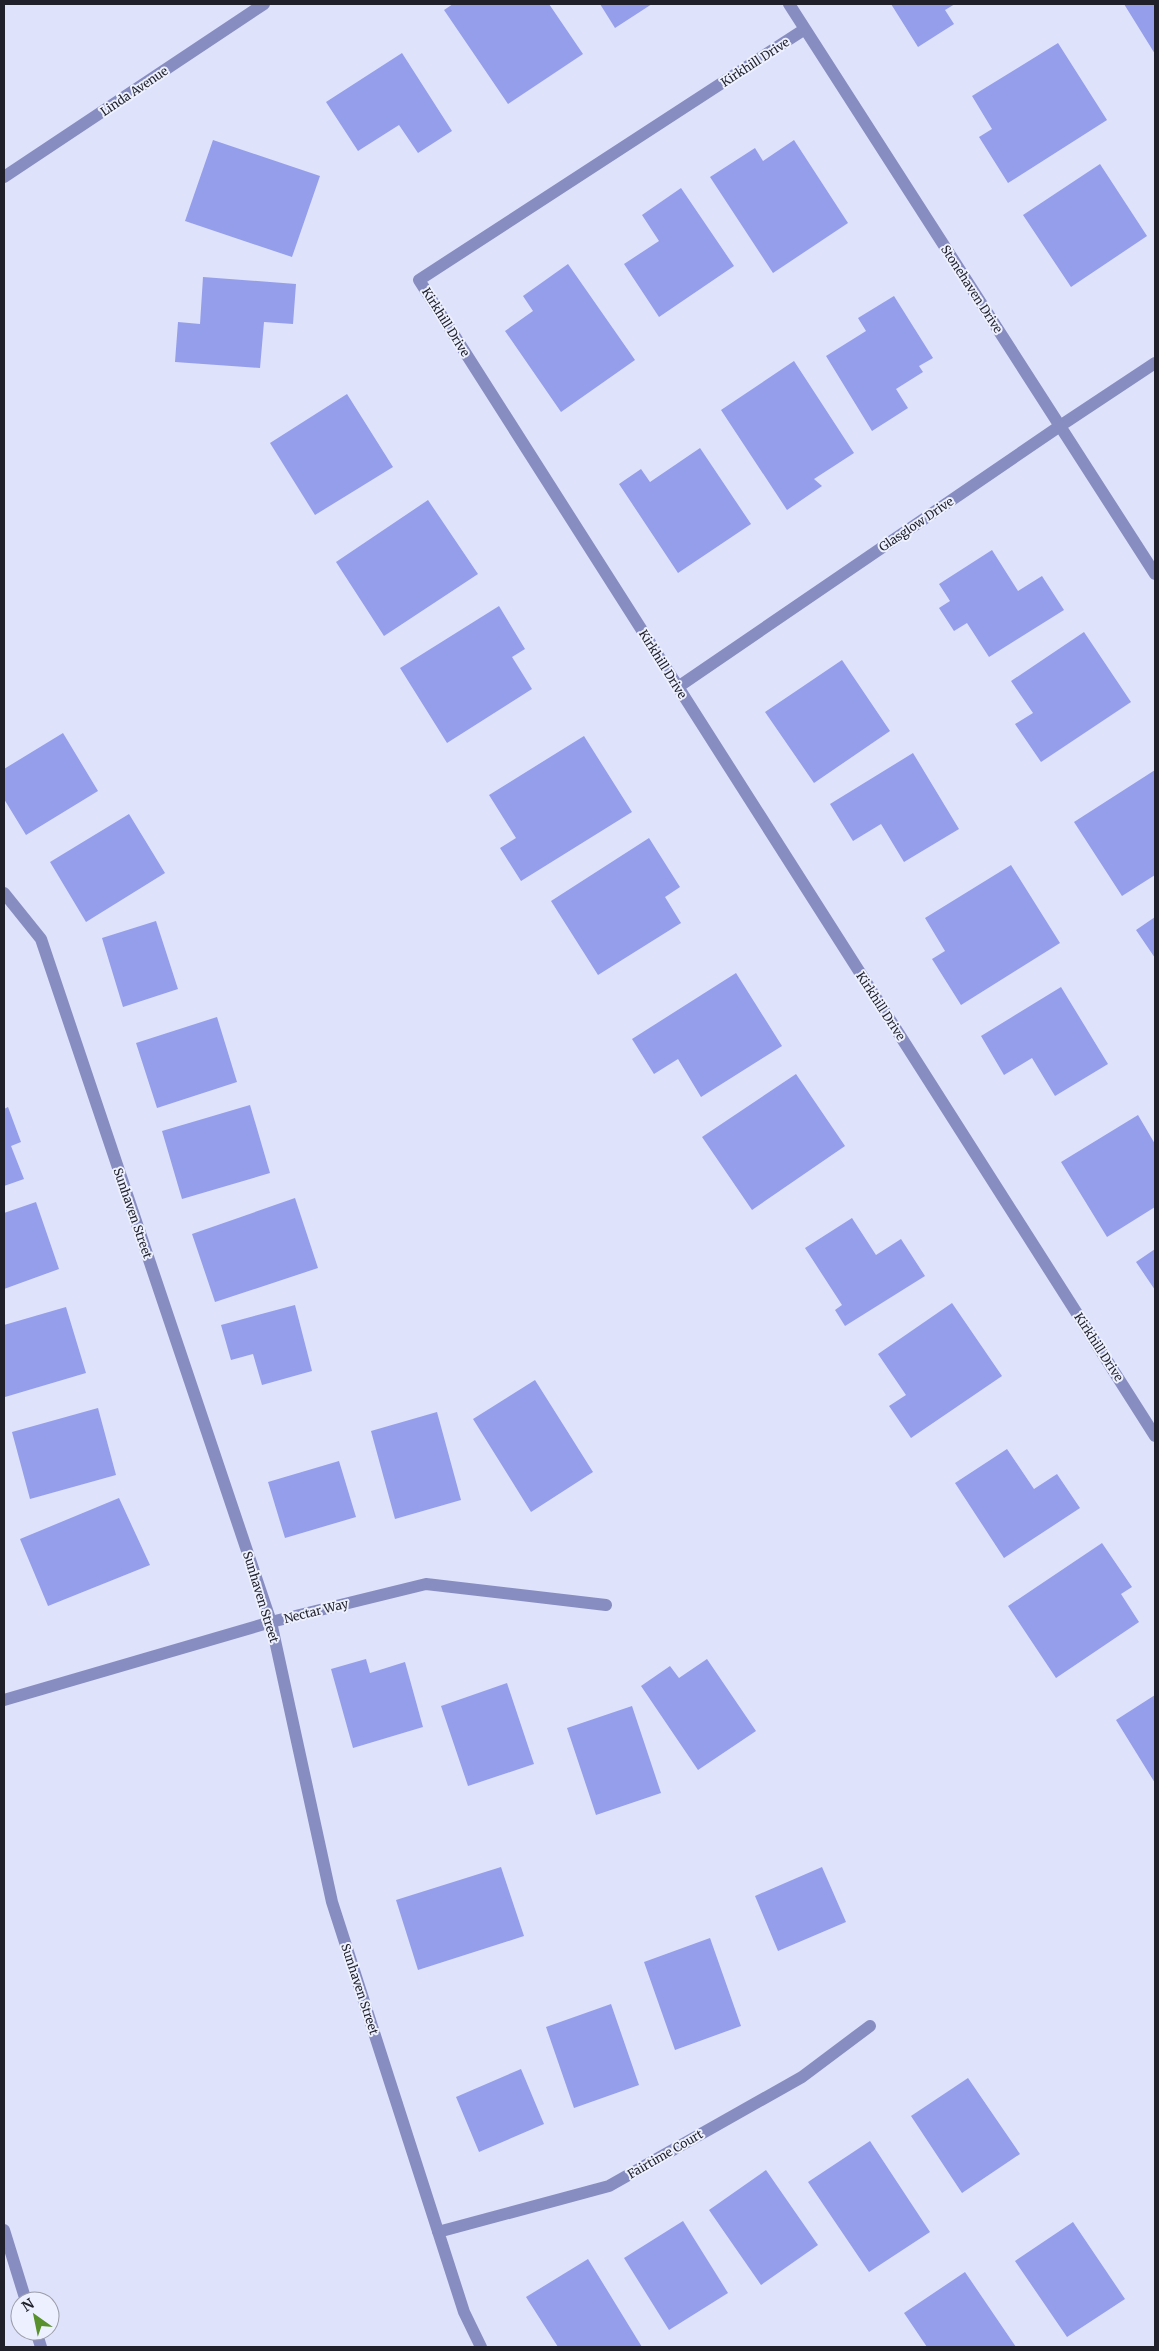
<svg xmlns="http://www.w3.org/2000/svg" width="1159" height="2351" viewBox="0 0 1159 2351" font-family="Merriweather,serif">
  <rect width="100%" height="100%" fill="#dee2fb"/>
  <path fill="#959eea" d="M453 4H549L583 54 508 104 444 10Z
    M600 4H652L615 28Z
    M891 4H955L945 10 954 24 918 47Z
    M1124 4H1155V54Z
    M1058 43 1107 120 1008 183 979 137 992 129 972 96Z
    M402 53 452 131 418 153 399 125 358 151 326 102Z
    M213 140 320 176 292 257 185 221Z
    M794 140 848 223 773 273 710 177 755 148 763 161Z
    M1100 164 1147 236 1071 287 1023 215Z
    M681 188 734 266 659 317 624 264 659 241 642 215Z
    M568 264 635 360 561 412 505 331 533 311 523 296Z
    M203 277 296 284 293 324 264 322 260 368 175 362 178 322 200 324Z
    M894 296 933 358 919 366 923 372 896 389 908 408 872 431 826 356 866 331 858 318Z
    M794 361 854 453 814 479 822 486 787 510 721 410Z
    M347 394 393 467 315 515 270 443Z
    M700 448 751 524 678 573 619 484 641 469 650 482Z
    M428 500 478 574 384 636 336 562Z
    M992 550 1018 591 1042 576 1064 610 989 657 967 623 954 631 939 608 950 601 939 584Z
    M499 606 525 649 512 657 532 689 447 743 400 668Z
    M1084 632 1131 702 1041 762 1015 724 1033 713 1011 681Z
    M842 660 890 731 814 783 765 712Z
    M63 733 98 791 26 835 4 799V769Z
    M584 736 632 812 521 881 500 848 516 838 489 795Z
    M913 753 959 829 904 862 881 824 853 841 830 804Z
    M1155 770V875L1122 896 1074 822Z
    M129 814 165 873 86 922 50 862Z
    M649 838 680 887 665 897 681 923 598 975 551 901Z
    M1011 865 1060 943 961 1005 932 959 945 951 925 918Z
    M1155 917V958L1136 930Z
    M156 921 178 989 123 1007 102 938Z
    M736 973 782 1046 701 1097 678 1059 654 1074 632 1039Z
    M1061 987 1108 1064 1055 1096 1032 1058 1004 1075 981 1036Z
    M217 1017 237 1082 157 1108 136 1043Z
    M796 1074 845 1146 752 1210 702 1137Z
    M250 1105 270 1173 182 1199 162 1131Z
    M8 1107 21 1142 11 1146 24 1179 4 1186V1109Z
    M1138 1115 1155 1144V1207L1107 1237 1061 1162Z
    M295 1198 318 1268 215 1302 192 1234Z
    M36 1202 59 1269 4 1289V1213Z
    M852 1218 876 1255 901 1239 925 1276 845 1326 835 1310 842 1305 805 1248Z
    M1155 1249V1290L1136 1262Z
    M952 1303 1002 1376 911 1438 889 1406 906 1395 878 1354Z
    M295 1305 312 1371 262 1385 253 1354 231 1360 221 1325Z
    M66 1307 86 1373 5 1397 4 1325Z
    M535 1380 593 1472 531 1512 473 1419Z
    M98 1408 116 1475 30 1499 12 1432Z
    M437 1412 461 1500 395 1519 371 1431Z
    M1007 1449 1034 1489 1057 1474 1080 1508 1004 1558 955 1483Z
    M339 1461 356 1517 285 1538 268 1482Z
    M119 1498 150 1565 48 1606 20 1539Z
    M1102 1543 1132 1587 1121 1594 1139 1622 1056 1678 1008 1606Z
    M366 1659 370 1673 405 1662 423 1727 353 1748 331 1669Z
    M707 1659 756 1731 698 1770 641 1686 670 1666 679 1678Z
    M507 1683 534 1764 468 1786 441 1706Z
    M1155 1695V1783L1116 1720Z
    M632 1706 661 1793 596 1815 567 1728Z
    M501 1867 524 1936 418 1970 396 1900Z
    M822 1867 846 1922 778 1951 755 1896Z
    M710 1938 741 2026 675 2050 644 1962Z
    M611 2004 639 2085 574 2108 546 2027Z
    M521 2069 544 2124 479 2152 456 2097Z
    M968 2078 1020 2154 962 2193 911 2116Z
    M870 2141 930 2232 869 2272 808 2182Z
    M766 2170 818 2245 761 2285 709 2210Z
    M683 2221 728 2293 669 2330 624 2258Z
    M1073 2222 1125 2299 1067 2337 1015 2261Z
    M588 2259 642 2347H558L526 2297Z
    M965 2272 1016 2347H927L904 2313Z"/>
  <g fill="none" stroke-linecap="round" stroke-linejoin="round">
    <path stroke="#878dc1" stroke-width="12" d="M789 4 1155 574
      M805 29 419 280 1155 1436
      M4 177 264 4
      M678 687 1060 426 1155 363
      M4 893 41 939 271 1622 332 1902 464 2312 481 2347
      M4 1700 271 1622 426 1584 606 1605
      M4 2230 26 2301
      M438 2232 609 2186 802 2077 870 2026
      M36 2331 41 2347"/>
  </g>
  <g text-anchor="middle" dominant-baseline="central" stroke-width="4" stroke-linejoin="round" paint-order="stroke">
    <g font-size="12" fill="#1f2029" stroke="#edf0ff">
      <text transform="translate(755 62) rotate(-33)">Kirkhill Drive</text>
      <text transform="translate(134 91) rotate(-34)">Linda Avenue</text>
      <text transform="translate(972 289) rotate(57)">Stonehaven Drive</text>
      <text transform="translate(446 322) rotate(58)">Kirkhill Drive</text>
      <text transform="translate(916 524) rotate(-34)">Glasglow Drive</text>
      <text transform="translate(663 664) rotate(58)">Kirkhill Drive</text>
      <text transform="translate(881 1006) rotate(57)">Kirkhill Drive</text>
      <text transform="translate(133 1213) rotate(71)">Sunhaven Street</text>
      <text transform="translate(1099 1347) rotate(57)">Kirkhill Drive</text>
      <text transform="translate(261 1597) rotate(73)">Sunhaven Street</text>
      <text transform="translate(316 1611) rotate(-14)">Nectar Way</text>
      <text transform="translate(360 1989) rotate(72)">Sunhaven Street</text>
      <text transform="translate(665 2154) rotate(-30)">Fairtime Court</text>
    </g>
  </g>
  <rect width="1159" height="2351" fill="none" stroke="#1f2029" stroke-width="10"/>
  <g transform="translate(35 2316) rotate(327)"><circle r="24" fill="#edf0ff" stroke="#9b9da9"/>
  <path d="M0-4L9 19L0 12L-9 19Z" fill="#58902d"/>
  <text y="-8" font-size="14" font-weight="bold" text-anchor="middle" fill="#1f2029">N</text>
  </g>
</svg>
